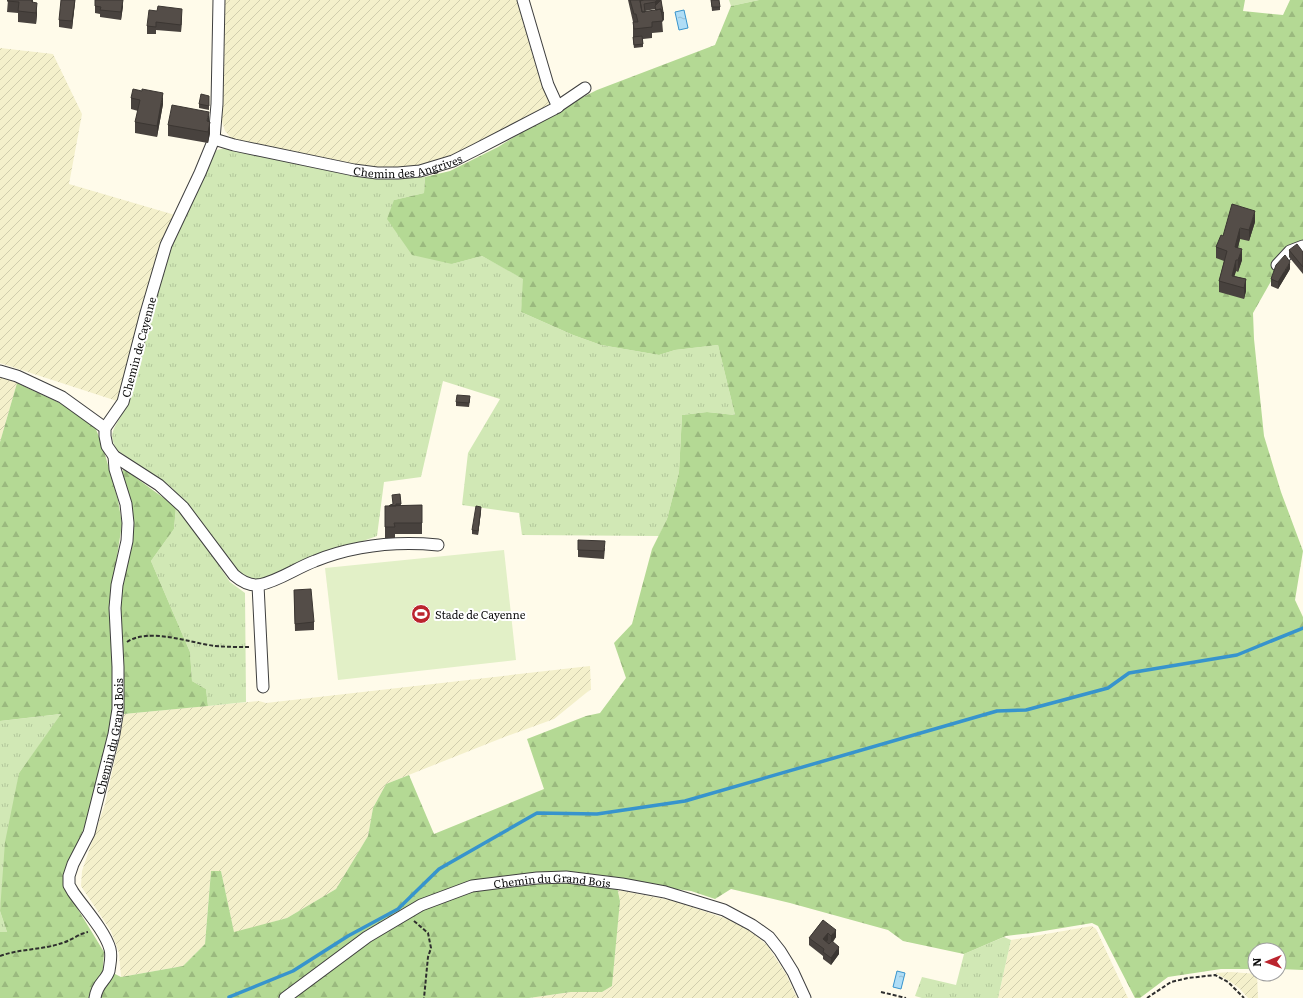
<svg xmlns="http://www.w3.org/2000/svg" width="1303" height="998" viewBox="0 0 1303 998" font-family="Literata,serif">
  <defs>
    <pattern id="farmland-furrows" width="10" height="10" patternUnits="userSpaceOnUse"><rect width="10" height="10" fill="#f4f0cb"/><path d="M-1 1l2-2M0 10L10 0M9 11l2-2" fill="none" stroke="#d0cdad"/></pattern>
    <pattern id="grass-tufts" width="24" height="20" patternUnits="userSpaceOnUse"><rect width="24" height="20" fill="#d1e8b5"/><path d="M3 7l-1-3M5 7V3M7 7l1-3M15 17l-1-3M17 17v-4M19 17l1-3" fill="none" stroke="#b2c69a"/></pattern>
    <pattern id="forest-firs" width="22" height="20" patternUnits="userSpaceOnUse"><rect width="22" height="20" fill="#b4d994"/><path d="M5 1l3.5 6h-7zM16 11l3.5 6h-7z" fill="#9ab97e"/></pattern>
    <pattern id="water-ripples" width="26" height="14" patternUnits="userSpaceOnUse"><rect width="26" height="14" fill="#afddf6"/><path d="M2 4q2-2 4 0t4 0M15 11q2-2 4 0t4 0" fill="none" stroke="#95bcd2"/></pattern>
  </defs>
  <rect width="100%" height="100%" fill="#fffbea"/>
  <path fill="url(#farmland-furrows)" d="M224 0H517L536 67 550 105 462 152 410 169H376L232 139 225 131 221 118Z
    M0 48 53 54 82 114 69 184 175 215 121 390 117 401 0 363Z
    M0 377 17 383 0 442Z
    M590 666 591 689 554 719 507 736 386 784 373 808 368 836 336 889 287 918 234 933 221 871H211L205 944 183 966 121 977 119 953 111 931 81 886 82 871 105 804 119 741 124 714 259 701 266 703Z
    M618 890 674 901 727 919 750 931 767 945 786 974 797 998H529L571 992H602L612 986 620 901Z
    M1092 926 1096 929 1128 998H998L1011 940Z
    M1231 972 1257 974 1258 998H1248L1240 989 1231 982 1215 973Z"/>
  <path fill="url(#grass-tufts)" d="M729 0H759L731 6Z
    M225 148 362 177 390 179 425 177 424 193 394 200 452 264 482 256 524 279 521 312 573 335 601 345 659 355 675 350 718 345 735 415 707 412 682 415 679 472 667 519 659 536 522 535 519 513 462 505 468 453 500 399 443 381 421 477 384 482 377 536 283 570 269 578 257 580 246 578 237 571 205 526 172 488 117 450C108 435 113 430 121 416L172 244 209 159 217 150Z
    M176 507 193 527 230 582 245 593 246 702 208 706 206 689 192 681 190 652 151 561 174 529Z
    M62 714 19 773 0 911 7 932H0V721Z
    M1004 937 1011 940 998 998H922L915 996 922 977 956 985 964 954Z"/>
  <path fill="url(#forest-firs)" d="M759 0H1245L1243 11 1283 15 1290 0H1303V243L1291 246 1253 313 1254 339 1264 436 1281 492 1303 551 1295 600 1303 617V970L1279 969V950H1255V969H1221L1168 977 1140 998H1135L1098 926 1092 923 1032 933 1006 936 964 954 903 941 888 930 790 903 731 889 715 899 691 891 616 882 620 901 612 986 602 992H571L529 998H0V932H7L0 911 5 842 19 773 61 714 0 721V442L17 383 66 406 95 427 102 444 118 500 122 524 112 589 110 610 113 681 112 712 100 776 88 818 69 864 68 893 104 952 103 968 121 977 183 966 205 944 211 871H221L234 932 287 918 336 889 368 836 373 808 386 784 409 775 434 834 544 789 527 739 586 716 600 713 626 678 614 643 632 624 652 549 667 519 679 472 682 415 707 412 735 415 718 345 675 350 659 355 601 345 573 335 521 312 523 279 482 256 452 264 412 255 387 219 394 200 424 193 425 177 450 171 498 147 563 107 597 90 715 45 731 6Z
    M124 469 176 507 174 529 151 561 190 652 192 681 206 689 208 706 124 714 120 610 129 502 122 472Z"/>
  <path fill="#e2f0c7" d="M504 550 516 660 338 680 325 568Z"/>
  <path fill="url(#water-ripples)" stroke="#3794cd" d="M684 10 688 28 679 30 675 12Z
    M897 971 905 973 901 989 893 987Z"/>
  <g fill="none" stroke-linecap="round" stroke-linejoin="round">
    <path stroke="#3794cd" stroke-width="3.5" d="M229 997 293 971 348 936 398 909 439 869 537 813 597 814 685 801 997 711 1026 710 1108 688 1129 673 1237 655 1303 628"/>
    <defs>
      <g id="minor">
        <path d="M219 0 217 104 214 139 200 173 166 245 146 313 123 402 105 428V436L107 446 114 456 159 485 183 507 234 575C241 581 249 586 259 585 279 581 296 568 315 561 355 545 396 541 438 545"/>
        <path d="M523 0 548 85 558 107"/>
        <path id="s1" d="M214 139 234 145 354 170 377 173H398L420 171 453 161 475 150 554 109 585 88"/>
        <path d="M1277 265 1290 251 1303 246"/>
        <path d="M0 371 17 376 62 397 105 428"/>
        <path d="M258 585 263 687"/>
        <path id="s2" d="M95 998C97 983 106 981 109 971 110 963 112 957 110 949 105 931 84 908 73 892L69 885V876L73 864 89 833 114 734 118 709V667L115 608 117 585 127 541 128 523 126 504 115 469 114 456"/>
        <path id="s3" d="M285 998 367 937 421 905 472 886 537 878 566 877 622 884 665 892 724 910 752 925 769 937 780 951 793 972 805 998"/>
      </g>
    </defs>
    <use href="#minor" stroke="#3f3f3f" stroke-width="13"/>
    <path stroke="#2e2e2e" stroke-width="2" stroke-dasharray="4 2" stroke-linecap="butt" d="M127 642C149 627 190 643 215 646 227 647 239 647 250 647
      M414 921 428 933 431 948 428 957 424 998
      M0 956C19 949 40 950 59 944 69 942 80 933 88 932
      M881 992 906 998
      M1147 998 1171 982 1188 978 1215 975 1228 982 1244 998"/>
    <use href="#minor" stroke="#fff" stroke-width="11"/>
  </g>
  <path fill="#48423e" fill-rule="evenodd" d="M8 0H33V3L37 14 36 24 18 22V13L7 12Z
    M75 0 72 29 59 27V20Z
    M628 0H661L663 12H664V20H662L663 32 652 33V38L643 39V47L634 48 633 41V22ZM655 9V10L645 12V11Z
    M711 0 720 7V10L712 11Z
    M95 6H123L121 20 100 17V14L95 13Z
    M157 11 182 16 181 32 156 30V34H147V26Z
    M142 91 163 104 157 137 135 133V122L138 111 131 109V98Z
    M209 96V110L199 108V104Z
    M209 122 210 133 208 143 168 136V125Z
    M1255 222 1249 241 1240 239 1238 248 1242 260 1238 272 1236 271 1234 276 1246 279V291L1244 299 1219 292V281L1224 261 1216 258V247L1223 236Z
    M1289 250 1303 252V274L1289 257Z
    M1290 269 1278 289 1271 286V279Z
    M470 400 469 407 456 406V402Z
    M400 494 401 506 422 505V534H395V538H385V506H389L393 504Z
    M481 511 478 535 472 534V530Z
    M605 548 604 559 578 557V550Z
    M294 590 314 622V630L295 631Z
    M823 920 836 937 833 942 839 954 831 965 823 959V956L809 945V938Z"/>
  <path fill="#3b3632" d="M75 0V3L72 29V21Z
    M123 0V6L121 20V12Z
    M657 0H661V4L655 6V2Z
    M37 3V14L36 24V13Z
    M182 9V16L181 32V25Z
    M163 93V104L157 137V126Z
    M209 112V123L207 132V121Z
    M210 122V133L208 143V132Z
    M1255 211V222L1249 241V230Z
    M1240 228V239L1235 258V247Z
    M1242 249V260L1238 272V260Z
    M1236 260V271L1232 285V276Z
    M1290 262V269L1278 289V282Z
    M1246 279V291L1244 299V288Z
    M481 507V511L478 535V531Z
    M836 930V937L831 943V936Z
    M828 933V940L823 946V939Z
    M839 947V954L831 965V958Z"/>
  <path fill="#544d48" stroke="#3b3632" d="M8 0H32V2L37 3 36 13 18 11 19 2 7 1Z
    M61 0H75L72 21 59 20Z
    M95 0H123L121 12 100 10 101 7 95 6Z
    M630 0H640L642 12 661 9 663 21 652 22V27L634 29 633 22H638L636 14H634Z
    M644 0H657L655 2 644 4 645 12H642L640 1Z
    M661 0 663 12H661V9L656 10 655 6Z
    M711 0H719L720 7H712Z
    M158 6 182 9 181 25 156 22V27L147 26 149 10 157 11Z
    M642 36 643 44 634 45 633 37Z
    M133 89 142 91V89L163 93 157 126 135 122 140 100 131 98Z
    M201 94 209 96V106L199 104Z
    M172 105 209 112 207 121 210 122 208 132 168 125Z
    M1232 204 1255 211 1249 230 1240 228 1235 247 1242 249 1238 260H1236L1232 276 1246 279 1244 288 1219 281 1227 251 1216 247 1221 235 1223 236Z
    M1297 244 1303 252V267L1289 250Z
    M1285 255 1290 262 1278 282 1271 279 1276 265Z
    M457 395 470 396 469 403 456 402Z
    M400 494 401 504H396V506H389L390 505 393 504 392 495Z
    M422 505V523H394L395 527H385V506Z
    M476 506 481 507 478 531 472 530Z
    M578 540 605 541 604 551 578 550Z
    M311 589 314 622 295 624 294 590Z
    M823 920 836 930 831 936 828 933 823 939 829 944 832 941 839 947 831 958 823 952 824 949 809 938Z"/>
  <defs>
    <symbol id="stadium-disc" viewBox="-11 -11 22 22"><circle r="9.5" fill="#bb242e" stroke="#fff"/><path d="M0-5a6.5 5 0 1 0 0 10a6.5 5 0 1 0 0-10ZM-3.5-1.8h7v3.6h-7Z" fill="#fff"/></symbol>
  </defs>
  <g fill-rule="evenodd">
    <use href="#stadium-disc" x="410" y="603" width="22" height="22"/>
  </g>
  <g text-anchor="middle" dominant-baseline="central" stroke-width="4" stroke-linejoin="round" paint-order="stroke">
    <g font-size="11" fill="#0c0c0c" stroke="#fff">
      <text stroke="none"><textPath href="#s1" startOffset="198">Chemin des Angrives</textPath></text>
      <text transform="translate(138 347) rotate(-75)">Chemin de Cayenne</text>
      <text stroke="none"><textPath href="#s2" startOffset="285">Chemin du Grand Bois</textPath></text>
      <text stroke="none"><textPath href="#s3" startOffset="300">Chemin du Grand Bois</textPath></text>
    </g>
    <g font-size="11" fill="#0c0c0c" stroke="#fff" text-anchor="start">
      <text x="435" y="614">Stade de Cayenne</text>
    </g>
  </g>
  <g transform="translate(1267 962) rotate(269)"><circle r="19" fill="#ffffff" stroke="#9e9e9e"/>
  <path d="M0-3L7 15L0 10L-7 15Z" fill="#bb242e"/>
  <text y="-6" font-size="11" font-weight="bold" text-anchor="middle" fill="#0c0c0c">N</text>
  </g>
</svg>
